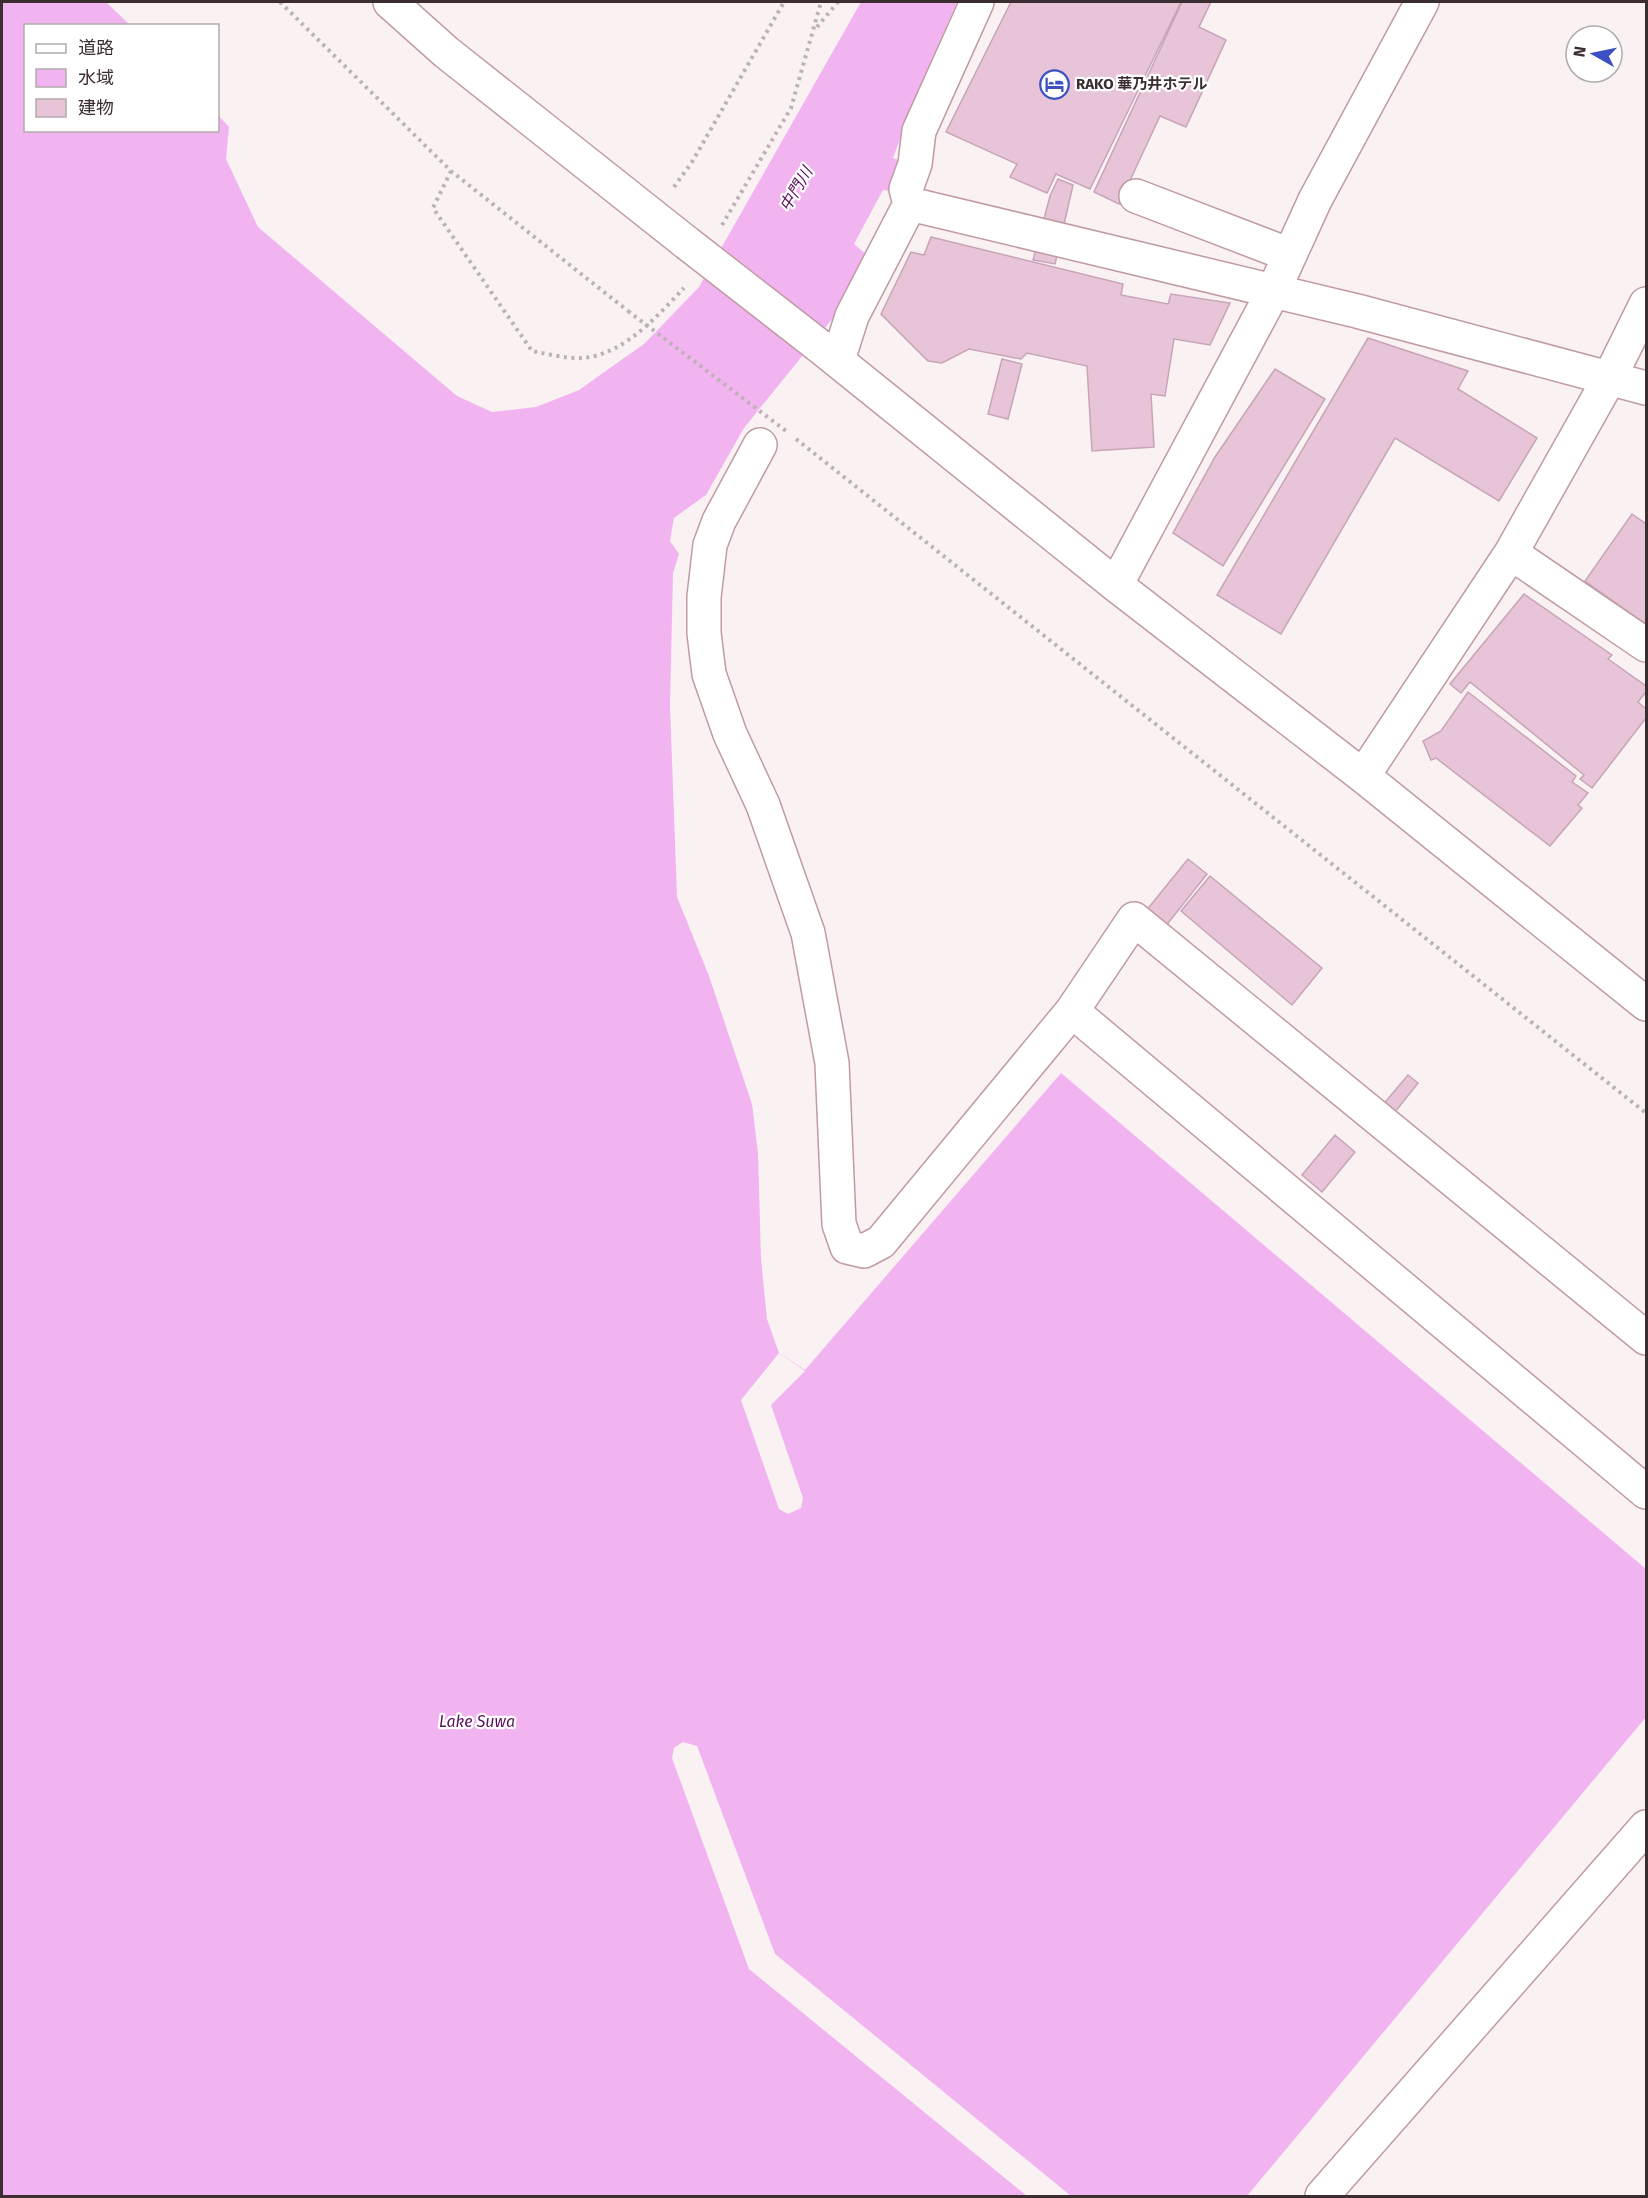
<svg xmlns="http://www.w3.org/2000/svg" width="1648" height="2198" viewBox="0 0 1648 2198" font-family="'Fira Sans','Noto Sans JP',sans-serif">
  <rect width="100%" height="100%" fill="#faf1f3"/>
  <path fill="#f2b4f1" d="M2 2H106L130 25 26 26V130H218V115L229 127 226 159 258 227 457 396 492 412 536 407 579 390 644 344 699 287 861 2H957L917 93 893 158 907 163 898 192 883 190 854 244 867 255 837 313 744 428 706 495 674 518 670 541 679 554 673 573 670 705 677 897 709 976 752 1104 758 1153 761 1259 767 1319 779 1353 805 1370 1061 1073 1646 1569V1717L1247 2196H2Z"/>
  <path fill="#faf1f3" d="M779 1353 805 1371 771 1405 803 1498 801 1508 788 1514 779 1509 741 1400Z
    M683 1742 697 1746 775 1954 1071 2196H1027L749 1969 672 1758 674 1748Z"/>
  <path fill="#e7c4d7" stroke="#c7a5b7" stroke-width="1.5" d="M1011 2H1181L1090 189 1056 174 1047 193 1010 177 1017 164 946 132Z
    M1182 2H1211L1199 27 1226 40 1186 127 1160 116 1119 204 1094 192Z
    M1058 179 1073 185 1055 264 1033 260 1050 196Z
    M931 237 1123 284 1121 295 1168 304 1171 294 1230 303 1210 345 1174 339 1165 396 1151 394 1154 447 1092 451 1087 366 1027 353 1021 359 969 349 942 363 928 361 881 314 911 252 924 255Z
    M1368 338 1468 371 1458 389 1537 438 1499 501 1395 438 1281 634 1217 595Z
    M1002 359 1022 364 1008 419 988 414Z
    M1275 369 1325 399 1223 566 1173 533 1215 457Z
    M1632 514 1646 524V625L1585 581Z
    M1524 594 1612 655 1608 659 1646 686V692L1638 702 1646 709V718L1592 788 1580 779 1584 775 1470 682 1461 693 1450 684Z
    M1468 692 1576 776 1572 782 1588 793 1578 805 1582 808 1550 846 1436 758 1431 760 1423 741 1441 731Z
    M1188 859 1207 874 1165 927 1146 911Z
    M1210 876 1322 968 1292 1005 1181 911Z
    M1408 1075 1418 1083 1387 1122 1376 1113Z
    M1335 1135 1355 1152 1322 1192 1302 1175Z"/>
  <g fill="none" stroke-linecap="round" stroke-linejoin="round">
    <defs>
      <path id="minor" d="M390 2 446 52 687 243
        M1136 196 1290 255
        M910 204 906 189 915 164 919 131 977 2
        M818 345 1116 585 1363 776 1646 1004
        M838 360 852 316 910 204 1357 311 1646 388
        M760 445 719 521 710 545 704 597V633L709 674 730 734 763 805 808 933 832 1063 839 1224 847 1247 864 1251 881 1242 1072 1011 1134 919 1646 1338
        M1511 553 1646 645
        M1116 585 1273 292 1315 200 1422 2
        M1363 776 1511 553 1609 379 1646 304
        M1072 1011 1646 1492
        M1322 2196 1646 1827"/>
    </defs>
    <use href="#minor" stroke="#c19ba3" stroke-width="36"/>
    <path stroke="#bcb1b4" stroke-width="4" stroke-dasharray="3 4.5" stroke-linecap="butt" d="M280 2 451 171 628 311
      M817 27 838 2
      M451 171 433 208 532 351C548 354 567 359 583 358 625 354 657 316 684 288
      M674 187 692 162 784 2
      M722 225 791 108 821 2
      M796 439 1646 1113"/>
    <use href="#minor" stroke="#fff" stroke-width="33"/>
    <defs>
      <path id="minor-bridge" d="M687 243 818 345"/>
    </defs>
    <use href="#minor-bridge" stroke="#c19ba3" stroke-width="36" stroke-linecap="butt"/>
    <path stroke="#bcb1b4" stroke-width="4" stroke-dasharray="3 4.5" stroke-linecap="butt" d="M628 311 786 431"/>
    <use href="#minor-bridge" stroke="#fff" stroke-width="33"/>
  </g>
  <defs>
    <symbol id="hotel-ring" viewBox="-11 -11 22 22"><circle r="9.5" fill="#fff" stroke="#3d50c3" stroke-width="1.5"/><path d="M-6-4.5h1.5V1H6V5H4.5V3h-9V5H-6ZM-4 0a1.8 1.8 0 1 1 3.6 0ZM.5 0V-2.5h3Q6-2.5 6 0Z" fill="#3d50c3"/></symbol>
  </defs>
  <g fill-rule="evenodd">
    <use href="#hotel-ring" x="1038" y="68" width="33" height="33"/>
  </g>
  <g text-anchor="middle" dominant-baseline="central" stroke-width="4.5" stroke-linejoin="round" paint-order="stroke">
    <g font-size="15" font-weight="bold" fill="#3c2d30" stroke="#fff" text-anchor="start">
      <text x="1076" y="84">RAKO 華乃井ホテル</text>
    </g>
    <g font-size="16" font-style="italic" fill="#58105b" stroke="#fff">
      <text transform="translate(796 189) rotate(-59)">中門川</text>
      <text x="477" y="1721">Lake Suwa</text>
    </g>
  </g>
  <rect width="1648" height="2198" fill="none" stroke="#3c2d30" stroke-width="6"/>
  <rect x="24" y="24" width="195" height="108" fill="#ffffff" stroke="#b1abac" stroke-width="1.5"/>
  <rect x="36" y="44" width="30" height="9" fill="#ffffff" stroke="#b1abac" stroke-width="1.5"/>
  <text x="78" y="54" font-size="18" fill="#3c2d30">道路</text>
  <rect x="36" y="69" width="30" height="18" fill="#f2b4f1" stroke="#b1abac" stroke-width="1.5"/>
  <text x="78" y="84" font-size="18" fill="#3c2d30">水域</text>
  <rect x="36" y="99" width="30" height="18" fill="#e7c4d7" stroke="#b1abac" stroke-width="1.5"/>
  <text x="78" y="114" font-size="18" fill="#3c2d30">建物</text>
  <g transform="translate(1594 54) rotate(279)"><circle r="28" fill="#ffffff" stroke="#b1abac" stroke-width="1.5"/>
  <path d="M0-4.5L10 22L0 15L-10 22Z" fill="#3d50c3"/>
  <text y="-9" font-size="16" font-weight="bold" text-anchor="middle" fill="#3c2d30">N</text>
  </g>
</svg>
